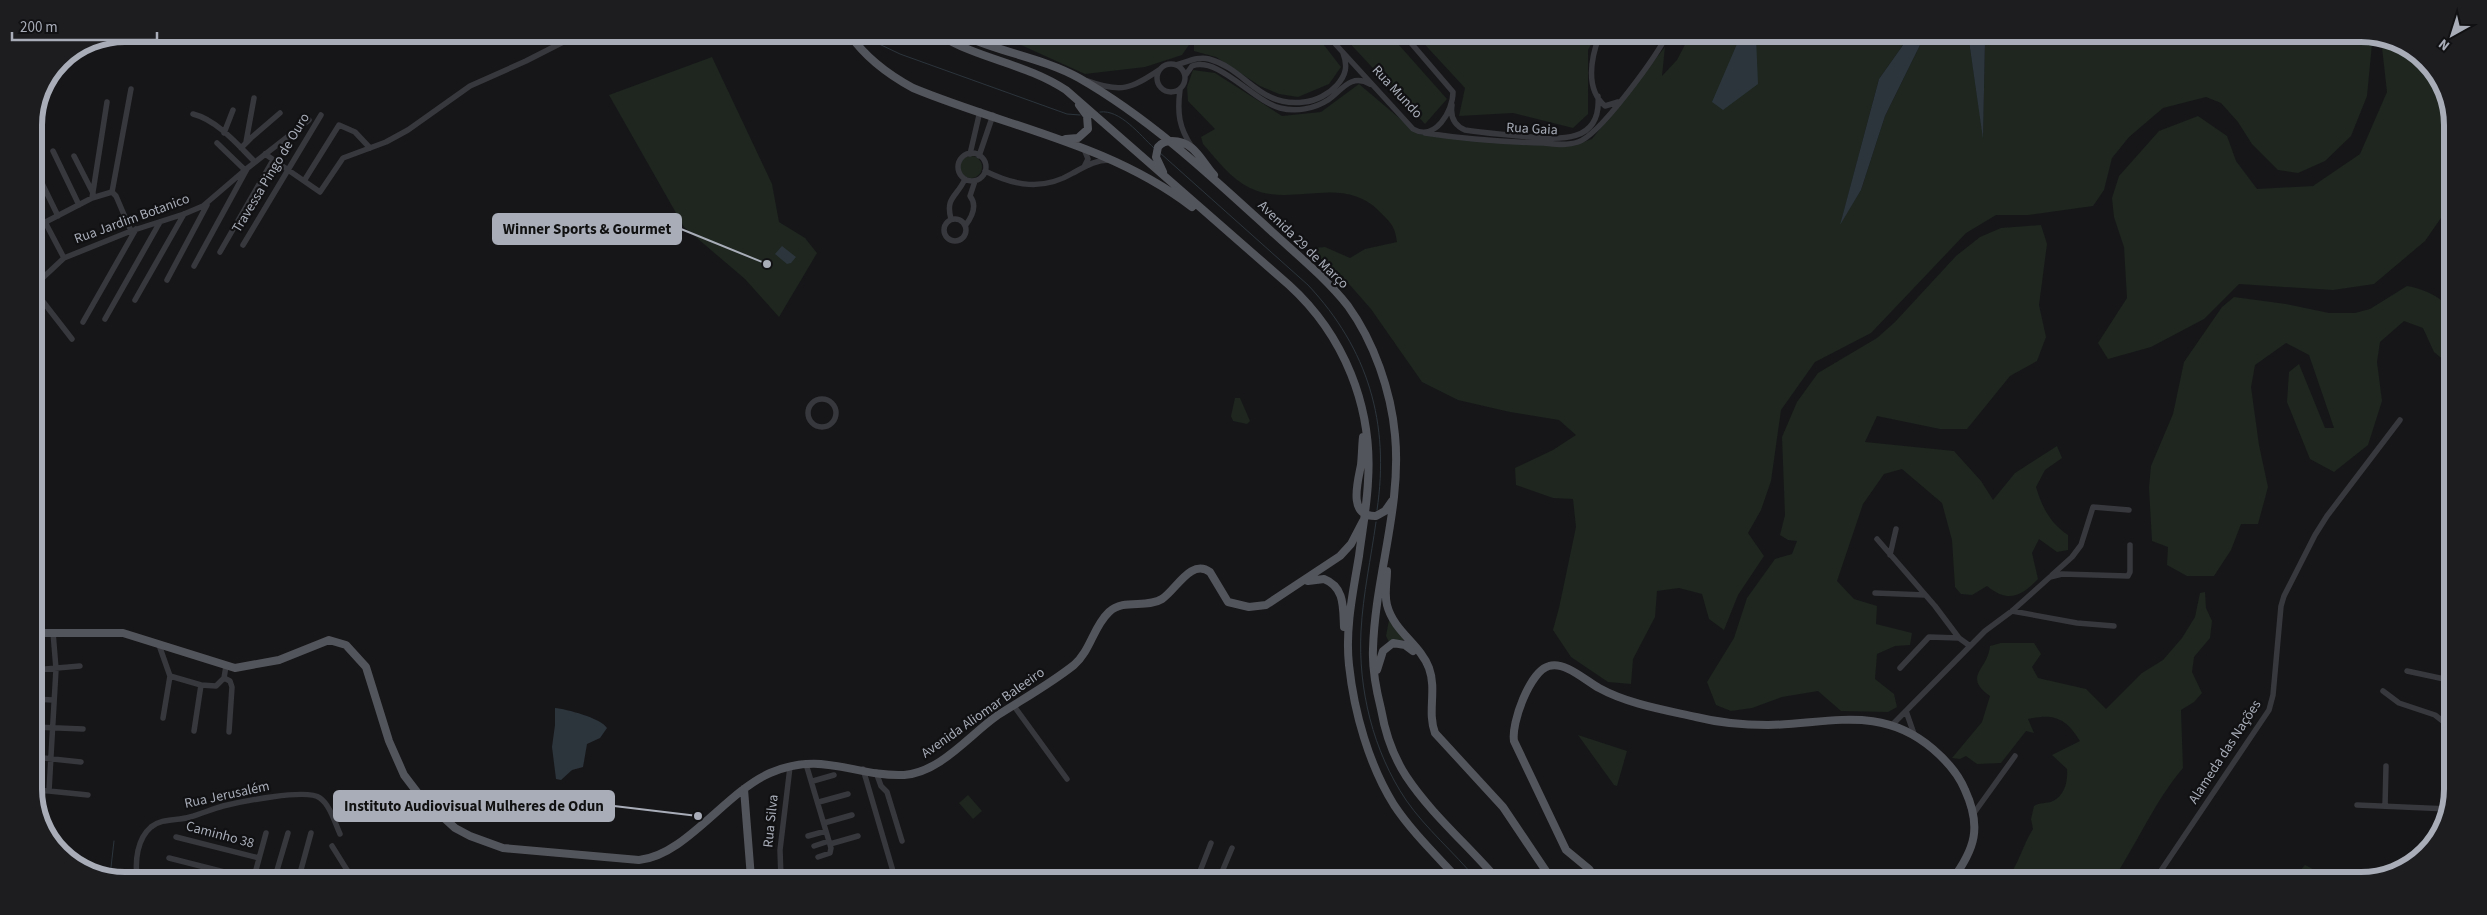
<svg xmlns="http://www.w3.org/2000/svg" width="2487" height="915" viewBox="0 0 2487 915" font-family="'Source Sans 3',sans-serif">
  <rect width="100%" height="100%" fill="#161618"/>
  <path fill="#1e261f" d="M1001 36H1191V42L1182 55 1145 67 1085 74Z
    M1194 36H1317L1341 67 1329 84 1298 97 1279 94 1260 86 1216 57 1194 51Z
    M1343 36H1391L1447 99 1425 124Z
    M1417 36 1595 37 1588 50V114L1573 128 1513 113 1459 116 1465 88Z
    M1689 37H1740V39L1755 37 1908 38 1879 79 1841 222 1861 190 1885 116 1921 43 1969 41 1983 135 1985 41 1979 38H2368L2372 44 2367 96 2351 136 2325 161 2298 173 2278 170 2252 144 2238 122 2221 103 2206 97 2163 108 2129 137 2112 158 2104 190 2093 206 2028 215H1996L1966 233 1871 333 1815 362 1781 410 1771 481 1761 510 1748 533 1764 556 1738 595 1724 630 1709 619 1702 594 1679 588 1657 591 1655 617 1633 659 1631 684 1608 682 1571 657 1553 630 1559 608 1576 527 1573 499 1553 498 1516 485 1515 468 1553 450 1576 435 1559 420 1510 412 1458 400 1422 382 1371 309 1349 284 1320 258 1315 248 1325 247 1350 258 1365 249 1397 242C1395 227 1392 224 1381 213 1343 172 1292 209 1250 188 1230 178 1217 160 1203 144L1201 137 1215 129 1188 101 1187 87 1193 70 1215 73 1282 116 1321 112 1359 84 1418 134 1575 145 1592 139 1665 47 1662 76 1677 60Z
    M2381 39H2391L2434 69 2453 119 2452 202 2425 241 2374 284 2333 290 2239 284 2204 319 2151 347 2108 359 2098 343 2127 298 2124 247 2114 217 2112 198 2119 176 2159 131 2198 116 2227 136 2236 161 2257 189 2313 186 2360 154 2387 92Z
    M712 57 772 184 779 222 805 238 817 253 779 317 745 279 684 227 609 95Z
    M960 167a11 11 0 1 1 22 0a11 11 0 1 1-22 0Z
    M2041 225 2047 244 2039 305 2046 337 2037 361 2010 376 1967 429H1940L1877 416 1865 442 1954 451 1981 481 1993 500 2015 473 2057 446 2062 458 2045 470 2036 487C2042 507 2050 523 2068 535V550L2057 552 2039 539 2032 553 2038 579C2021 597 2008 603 1987 586L1972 595 1961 594 1955 587 1952 540 1942 503 1902 469 1884 474 1863 504 1837 581 1854 599 1877 606 1876 624 1912 633 1910 645 1895 646 1877 654 1875 679 1894 694 1897 707 1888 712 1841 711 1818 691 1782 697 1752 708 1731 711 1716 705 1707 682 1734 638 1747 598 1775 559 1792 554 1797 541 1788 540 1780 535 1785 515 1782 437 1797 402 1818 373 1877 338 1895 322 1956 256 1980 237 2001 228Z
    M2407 286C2423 289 2446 297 2452 315 2455 323 2451 355 2451 366L2434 352 2423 328 2404 321 2380 342 2377 362 2382 401 2368 445 2334 472 2310 459 2287 402 2289 372 2299 364 2325 428H2334L2309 355 2286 343 2255 365 2251 387 2259 445 2268 487 2258 524H2241L2231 550 2214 576H2187L2167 565 2168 547 2152 541 2149 488 2151 466 2173 414 2184 362 2222 307 2234 297 2286 304 2329 313H2355L2370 309Z
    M1235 398H1240L1250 421 1247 424 1233 421 1231 416Z
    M2205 592 2206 608 2212 621 2210 638 2194 657 2192 672 2202 693 2194 702 2181 710 2183 768C2154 802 2137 844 2112 881L2006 880C2019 865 2022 846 2033 829L2031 819 2034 806C2040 802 2046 804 2053 801 2065 795 2068 781 2067 769L2052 755 2080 741C2066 718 2054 713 2028 719L2034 733 2026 731 2001 763 1977 764 1966 756 1960 759 1952 758 1982 722 1990 696C1962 676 1988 670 1990 646L2001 643H2034L2041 654 2032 667 2038 678 2086 689 2106 709 2142 673 2163 660 2182 638 2195 617 2200 593Z
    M1389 620 1405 640 1389 642 1386 636Z
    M1578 735 1627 751 1617 786 1614 785Z
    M968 795 982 811 973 819 959 803Z
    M2305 865 2319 872 2328 881H2291Z"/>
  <path fill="#2c353c" d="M1740 37H1756L1758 84 1723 110 1712 102Z
    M1908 38H1979L1985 41 1983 139 1969 41 1921 43 1885 116 1861 190 1840 225 1879 79Z
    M782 246 796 257 791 263 787 264 775 254Z
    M555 708C566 709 601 718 607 728L600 738 587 744 583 767 572 770 561 780 556 779 552 747 555 725Z"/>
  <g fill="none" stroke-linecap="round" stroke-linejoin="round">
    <path stroke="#2c353c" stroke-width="1" d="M870 35 877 43 900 54 1067 114 1080 115
      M1100 112C1120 109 1140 135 1154 148
      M1159 152 1308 285C1368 349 1390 423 1377 510
      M1376 522C1371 558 1363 594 1361 631 1358 689 1373 751 1406 800 1426 829 1454 852 1476 879
      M110 876 114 841"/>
    <path stroke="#37383d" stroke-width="5.5" d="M1328 36 1413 129C1435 142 1453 111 1453 92L1405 36
      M1599 37C1591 58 1585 89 1605 106L1618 102
      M1157 78a14 14 0 1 1 28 0a14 14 0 1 1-28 0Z
      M1176 65C1187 62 1198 56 1209 59 1246 69 1259 108 1304 102 1316 101 1329 94 1337 85 1346 75 1348 66 1343 53
      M1185 76 1192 66C1218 56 1253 101 1280 108 1296 112 1314 109 1328 100 1342 90 1351 73 1370 84
      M1088 81C1121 93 1131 89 1159 70
      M1180 90C1177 113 1179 128 1192 147
      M1452 105C1450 117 1454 125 1465 130 1483 133 1501 134 1519 136 1553 139 1602 147 1598 96
      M193 114C217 120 238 145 255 162
      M224 133 233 110
      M1425 133C1464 139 1504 142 1544 143 1555 144 1567 146 1578 142 1600 135 1654 59 1666 37
      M246 142 254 98
      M217 143 245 170
      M241 148 251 138 280 113
      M53 151 79 205
      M958 167a14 14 0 1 1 28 0a14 14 0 1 1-28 0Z
      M265 154 320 192 343 158 386 142 408 130 470 86 526 61 577 35
      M970 154 980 111
      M74 156 93 193
      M979 156 993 115
      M1084 167 1088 159 1084 149
      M35 169 58 216
      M985 171C1015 186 1043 191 1073 173 1086 166 1095 160 1109 160
      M304 181 339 125 355 132 370 148
      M112 192 131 89
      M112 192 116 196 131 231
      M92 198 107 102
      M34 218 38 225
      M951 219C945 197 957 197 965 179
      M944 230a11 11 0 1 1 22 0a11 11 0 1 1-22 0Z
      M45 222 64 258
      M965 226C972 217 978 206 970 196L975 181
      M34 228 92 198 112 192
      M243 245 321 115
      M220 252 273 160
      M194 266 247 169
      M167 280 207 205
      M34 286 64 258 131 231 184 214 203 206 245 170 309 120
      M34 290 72 339
      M135 300 184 214
      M105 319 160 222
      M83 322 136 229
      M808 413a14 14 0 1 1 28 0a14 14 0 1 1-28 0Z
      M1877 539 1935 606 1959 638 1970 646
      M1890 555 1896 529
      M2052 575 2072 557 2081 545 2093 507 2129 510
      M1875 593 1925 595
      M2012 611 2077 623 2114 626
      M159 645 170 676 201 685 216 686 224 678 226 666
      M1900 668 1929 637 1959 638
      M34 670 80 666
      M2407 671 2449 680
      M224 678 230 681 232 687 229 732
      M2383 691 2399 703 2435 715 2449 726
      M34 699 53 700
      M1014 706 1067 779
      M1906 711 1914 734
      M163 718 170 676
      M1893 724 1985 631 2012 611 2050 577 2062 574 2128 576 2130 572V545
      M34 727 83 729
      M194 731 201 685
      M34 757 81 762
      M806 764 831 848 830 853 818 857
      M863 769 895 878
      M876 772 881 786 887 792 902 841
      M813 781 834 775
      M34 790 49 791 56 669 53 632
      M49 791 88 795
      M819 802 848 794
      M2357 805 2449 809
      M2385 806 2386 766
      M1974 813 2015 756
      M824 823 852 815
      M808 836 826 831
      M176 837 259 858
      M830 844 858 836
      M332 846 347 870 355 877
      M814 846 829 841
      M169 858 244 877
      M137 877C135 861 137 839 151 827 162 818 177 821 190 817 201 814 212 809 223 806 240 802 307 788 320 798 330 805 335 823 340 834
      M254 877 266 833
      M275 877 288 833
      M299 877 311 833
      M319 877 322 874
      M781 878 780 850 790 767
      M1197 879 1211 843
      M1219 879 1232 848
      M2154 881 2269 710 2273 695 2281 606 2284 596 2315 535 2327 516 2400 420"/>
    <path stroke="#53555c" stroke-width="8" d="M850 35C866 58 889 75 913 88 1007 127 1110 144 1192 207
      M940 35C980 60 1025 63 1066 90L1289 285C1344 335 1373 407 1368 481 1367 506 1362 532 1359 556 1353 592 1345 629 1349 665 1354 712 1369 765 1394 805 1412 832 1436 855 1458 879
      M965 36C1002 53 1043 58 1079 78 1149 118 1210 175 1269 229 1296 254 1325 277 1348 306 1374 342 1391 391 1395 435 1402 507 1375 577 1373 649 1372 669 1376 689 1381 709 1385 732 1393 756 1406 776 1431 814 1468 845 1497 879
      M1066 139 1078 138 1088 129 1087 116 1079 105
      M1163 172 1156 157 1158 147C1162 142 1166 141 1172 141 1195 141 1201 161 1214 175
      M1363 437C1362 446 1362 456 1361 465 1358 481 1347 517 1376 516L1385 511 1392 501
      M1387 571C1387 582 1384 594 1387 605 1394 632 1420 644 1429 668 1437 690 1427 712 1435 733L1503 807 1552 880
      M1308 581 1324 579C1345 587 1343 608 1344 627
      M34 633H123L235 668 279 660 329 640 346 645 366 667 389 741 404 775 420 796 455 828 470 836 503 848 639 860C685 856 726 792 770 773 823 750 854 777 904 775 941 772 969 735 998 715 1023 699 1050 684 1074 665 1091 650 1093 627 1109 612 1124 598 1146 609 1162 599 1176 590 1191 558 1210 572L1228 602 1249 607 1266 605 1340 556 1351 544 1363 521
      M1377 670 1383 651 1393 643 1405 645 1413 651
      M744 789 751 878
      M82 866 91 868 98 876
      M1596 880 1589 869 1566 850 1514 741C1511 723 1530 671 1549 666 1565 661 1586 681 1599 688 1628 704 1665 710 1696 717 1720 723 1743 725 1768 725 1829 724 1881 704 1933 749 1947 761 1958 773 1965 790 1982 827 1975 849 1952 880"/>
  </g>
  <g text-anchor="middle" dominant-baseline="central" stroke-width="4.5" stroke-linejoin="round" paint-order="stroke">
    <g font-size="14" fill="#a8adb8" stroke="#111113">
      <text transform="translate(1397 92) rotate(47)">Rua Mundo</text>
      <text transform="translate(1532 129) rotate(3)">Rua Gaia</text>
      <text transform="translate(271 173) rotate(-59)">Travessa Pingo de Ouro</text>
      <text transform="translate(132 219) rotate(-20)">Rua Jardim Botanico</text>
      <text transform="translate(1303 245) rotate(44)">Avenida 29 de Março</text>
      <text transform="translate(983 713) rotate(-35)">Avenida Aliomar Baleeiro</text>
      <text transform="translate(2225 752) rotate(-57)">Alameda das Nações</text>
      <text transform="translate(227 795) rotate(-12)">Rua Jerusalém</text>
      <text transform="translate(771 821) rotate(-84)">Rua Silva</text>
      <text transform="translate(220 835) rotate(15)">Caminho 38</text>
    </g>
  </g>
  <path d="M0 0H2487V915H0ZM125 42H2361A83 83 0 0 1 2444 125V789A83 83 0 0 1 2361 872H125A83 83 0 0 1 42 789V125A83 83 0 0 1 125 42Z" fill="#1d1d20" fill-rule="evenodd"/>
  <path fill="none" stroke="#a8adb8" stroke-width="6" d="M125 42H2361A83 83 0 0 1 2444 125V789A83 83 0 0 1 2361 872H125A83 83 0 0 1 42 789V125A83 83 0 0 1 125 42Z"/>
  <path fill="none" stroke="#a8adb8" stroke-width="2" d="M767 264L681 229M698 816L614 806"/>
  <g fill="#a8adb8" stroke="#111113" stroke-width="2">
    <circle cx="767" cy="264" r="5"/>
    <circle cx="698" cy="816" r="5"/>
  </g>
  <g fill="#a8adb8" stroke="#a8adb8" stroke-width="2">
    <rect x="493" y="214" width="188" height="30" rx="5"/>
    <rect x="334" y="791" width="280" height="30" rx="5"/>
  </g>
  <g font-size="15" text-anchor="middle" font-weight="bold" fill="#111">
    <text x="587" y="234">Winner Sports &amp; Gourmet</text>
    <text x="474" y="811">Instituto Audiovisual Mulheres de Odun</text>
  </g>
  <g transform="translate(2452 35) rotate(219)" stroke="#111113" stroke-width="4" paint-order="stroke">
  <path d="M0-4L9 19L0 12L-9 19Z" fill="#a8adb8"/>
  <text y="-8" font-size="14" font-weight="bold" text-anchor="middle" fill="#a8adb8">N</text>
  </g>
  <path d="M12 32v8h145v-8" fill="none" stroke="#a8adb8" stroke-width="2.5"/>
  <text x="20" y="32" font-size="15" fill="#a8adb8" stroke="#111113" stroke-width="4" paint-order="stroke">200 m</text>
</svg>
